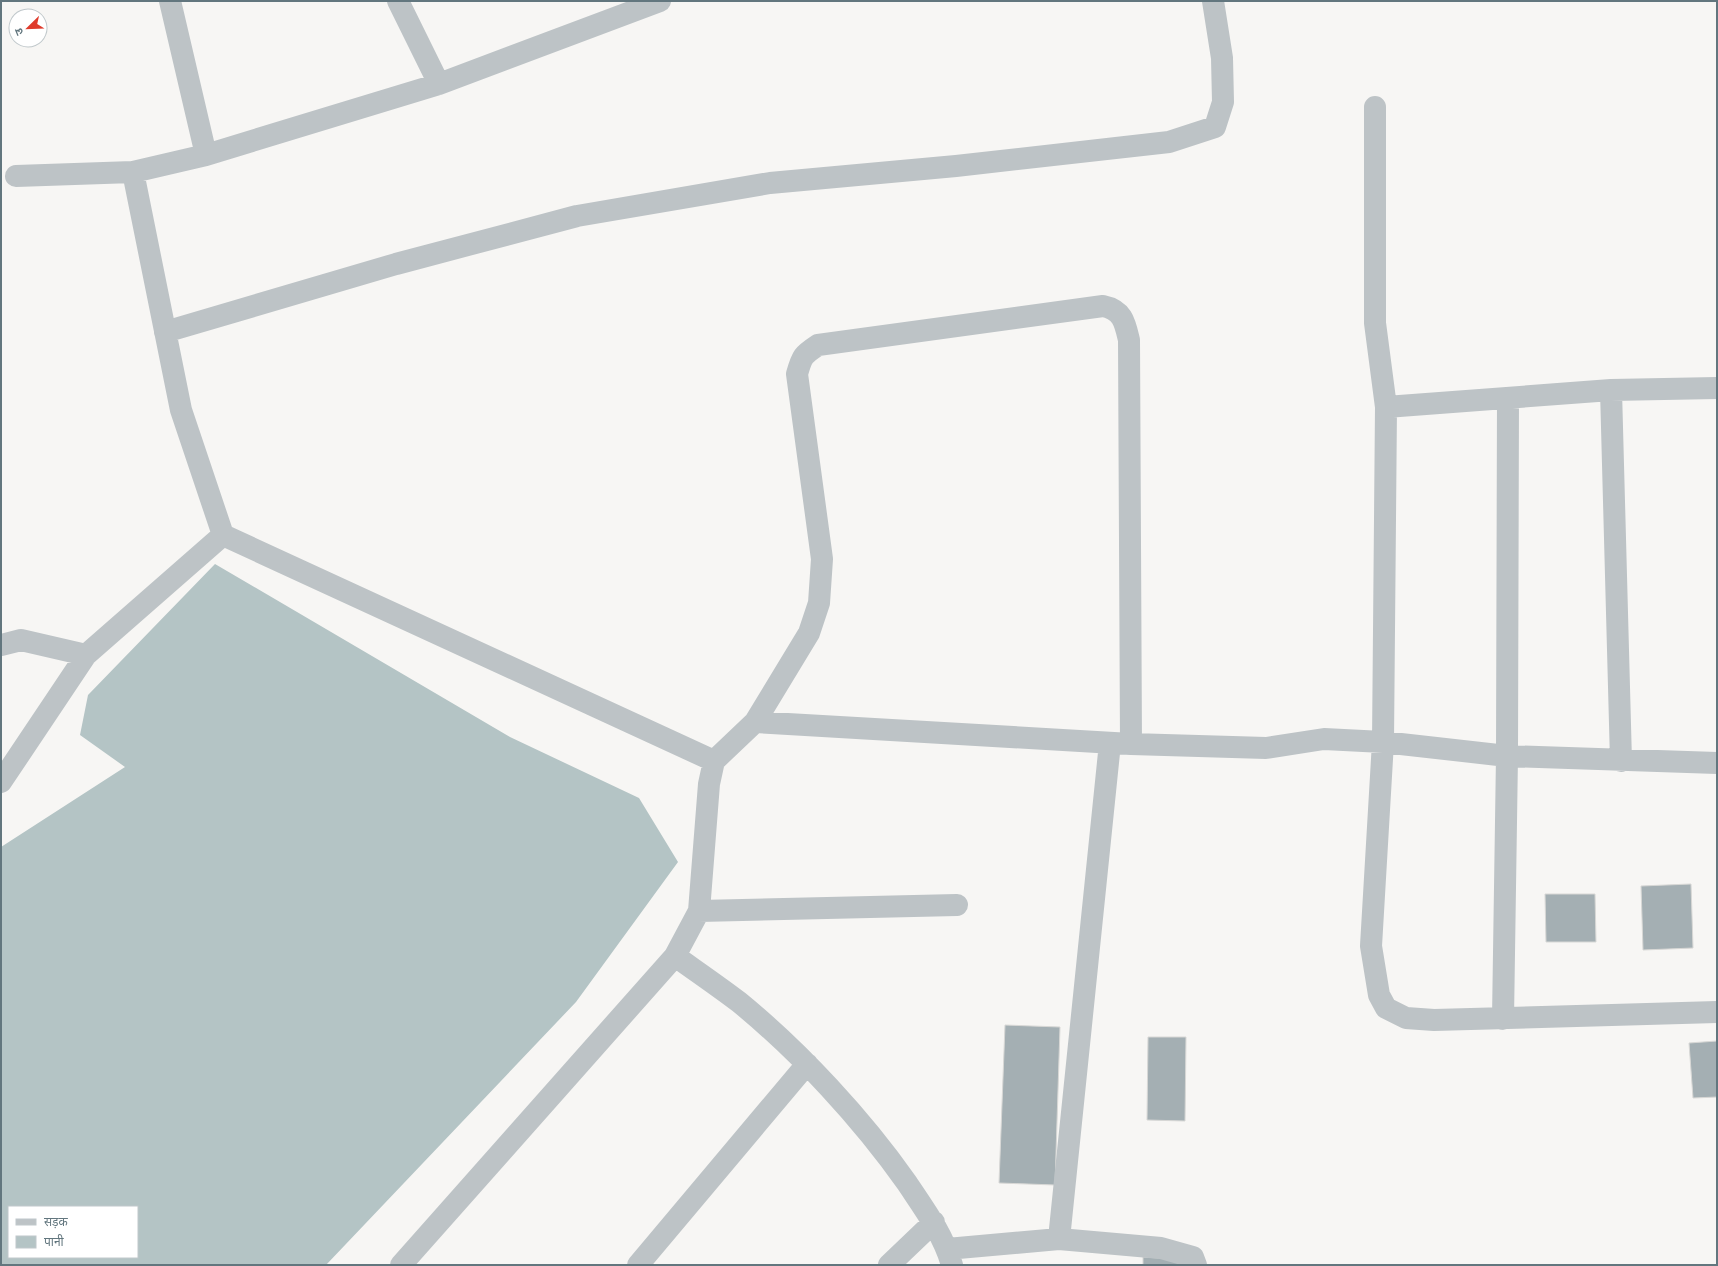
<svg xmlns="http://www.w3.org/2000/svg" width="1718" height="1266" viewBox="0 0 1718 1266" font-family="'Roboto Condensed','Noto Sans Devanagari',sans-serif">
  <rect width="100%" height="100%" fill="#f7f6f4"/>
  <path fill="#b4c4c5" fill-rule="evenodd" d="M215 564 510 737 639 798 678 862 576 1002 326 1265H1V847L125 767 80 735 88 695ZM9 1207H137V1257H9Z"/>
  <path fill="#a4afb3" stroke="#d8d8d6" d="M1691 884 1693 948 1643 950 1641 886Z
    M1545 894H1595L1596 942H1546Z
    M1005 1025 1060 1027 1055 1185 999 1183Z
    M1148 1037H1186L1185 1121 1147 1120Z
    M1717 1041V1097L1693 1098 1689 1043Z
    M1143 1257 1191 1260 1190 1265H1143Z"/>
  <g fill="none" stroke-linecap="round" stroke-linejoin="round">
    <path stroke="#bdc3c6" stroke-width="22" d="M170 1 206 155 133 172 181 410 223 535 714 761
      M398 1 439 84
      M1375 107V323L1386 407
      M206 155 439 84 660 1
      M16 176 133 172
      M165 332 396 264 577 216 770 183 956 166 1169 142 1215 127 1223 102 1222 58 1213 1
      M1717 388 1611 390 1386 407 1383 742 1371 946 1379 995 1386 1008 1406 1018 1434 1020 1717 1012
      M1611 390 1621 761
      M1 645 21 640 86 655 223 535
      M755 722 1131 744 1266 748 1324 739 1383 742 1507 756 1717 763
      M1 782 86 655
      M699 911 957 905
      M675 956C696 971 718 986 739 1002 800 1052 862 1119 907 1183 925 1210 943 1234 952 1265
      M1503 1019 1507 756 1508 398
      M1059 1239 1110 743
      M947 1249 1059 1239 1161 1248 1193 1257 1196 1265
      M401 1265 675 956 699 911 709 784 714 761 755 722 809 633 819 603 822 559 797 374C802 356 803 355 818 345L1103 306C1123 310 1125 323 1129 340L1131 744
      M638 1265 807 1064
      M889 1265 934 1222"/>
  </g>
  <rect width="1718" height="1266" fill="none" stroke="#62767e" stroke-width="4"/>
  <rect x="8" y="1206" width="130" height="52" fill="#ffffff" stroke="#c0c8cb"/>
  <rect x="16" y="1219" width="20" height="6" fill="#bdc3c6" stroke="#c0c8cb"/>
  <text x="44" y="1226" font-size="12" fill="#62767e">सड़क</text>
  <rect x="16" y="1236" width="20" height="12" fill="#b4c4c5" stroke="#c0c8cb"/>
  <text x="44" y="1246" font-size="12" fill="#62767e">पानी</text>
  <g transform="translate(28 28) rotate(247)"><circle r="19" fill="#ffffff" stroke="#c0c8cb"/>
  <path d="M0-3L7 15L0 10L-7 15Z" fill="#df3b2c"/>
  <text y="-6" font-size="11" font-weight="bold" text-anchor="middle" fill="#62767e">उ</text>
  </g>
</svg>
